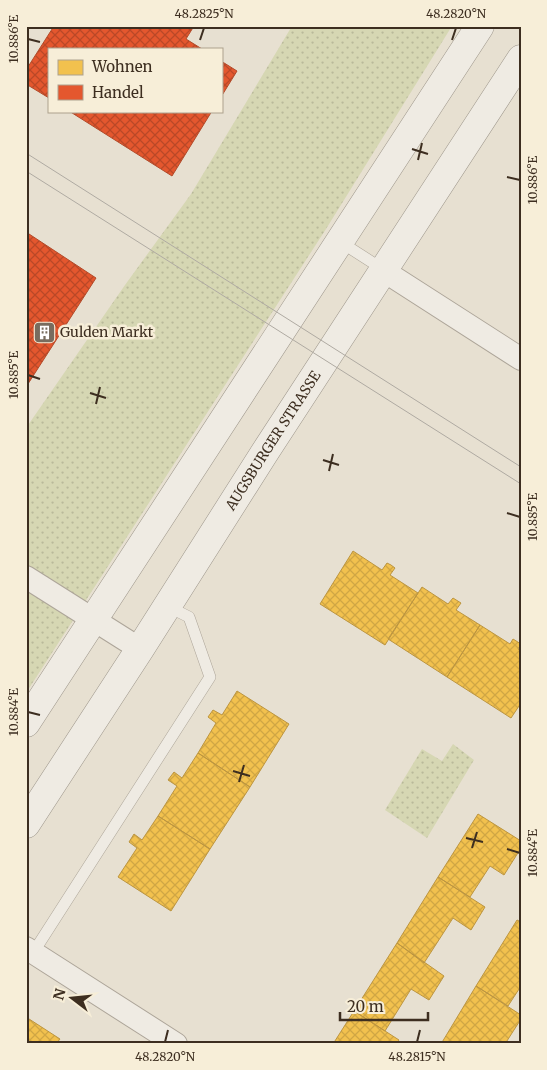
<svg xmlns="http://www.w3.org/2000/svg" width="547" height="1070" viewBox="0 0 547 1070" font-family="Merriweather,serif">
  <defs>
    <pattern id="grass-dots" width="8" height="8" patternUnits="userSpaceOnUse" patternTransform="scale(1.25)"><rect width="8" height="8" fill="#d6d7b3"/><path d="M2 2h.1M6 6h.1" fill="none" stroke="#b9b99a" stroke-width="1.8" stroke-linecap="round"/></pattern>
    <pattern id="homes-cross-hatch" width="8" height="8" patternUnits="userSpaceOnUse" patternTransform="scale(1.25)"><rect width="8" height="8" fill="#f2c14e"/><path d="M0 0l8 8M0 8l8-8" fill="none" stroke="#d0a644"/></pattern>
    <pattern id="shops-cross-hatch" width="8" height="8" patternUnits="userSpaceOnUse" patternTransform="scale(1.25)"><rect width="8" height="8" fill="#e4572e"/><path d="M0 0l8 8M0 8l8-8" fill="none" stroke="#ba4827"/></pattern>
  </defs>
  <rect width="100%" height="100%" fill="#e7e0d1"/>
  <path fill="url(#grass-dots)" d="M292 26H452L326 229 26 693V428L125 285 191 194Z
    M453 744 474 760 427 838 385 810 422 749 442 761Z"/>
  <path fill="url(#homes-cross-hatch)" stroke="#bc9540" d="M353 551 382 570 387 563 391 565 395 568 390 575 418 593 385 645 320 604Z
    M422 587 448 604 453 598 461 603 456 610 480 625 447 677 388 639Z
    M480 625 510 644 513 639 521 644 518 649 521 651V703L511 718 447 677Z
    M237 691 289 724 250 787 198 753 216 723 208 717 213 710 222 715Z
    M198 753 250 787 210 849 158 816 177 786 168 780 174 772 182 778Z
    M478 814 521 841V848L504 875 490 866 470 897 438 877Z
    M158 816 210 849 171 911 118 877 137 848 129 842 134 834 142 840Z
    M438 877 485 907 471 930 453 918 424 963 397 943Z
    M517 920 521 922V986L508 1006 476 986Z
    M397 943 444 976 429 1000 411 989 385 1031 354 1011Z
    M476 986 521 1015V1019L505 1044H441Z
    M354 1011 399 1040 396 1044H333Z
    M26 1017 60 1039 56 1044H26Z"/>
  <path fill="url(#shops-cross-hatch)" stroke="#b24b2a" d="M54 26H194L186 39 202 49H49V98L26 84V70Z
    M221 61 237 71 221 97Z
    M69 111H212L172 176Z
    M26 232 96 278 26 387Z"/>
  <g fill="none" stroke-linecap="round" stroke-linejoin="round">
    <defs>
      <path id="lane" d="M339 241 384 270
        M33 953 210 677 189 617 167 606"/>
      <path id="street" d="M384 271 521 359
        M26 577 140 649
        M26 948 176 1044"/>
      <g id="secondary">
        <path d="M26 723 480 26"/>
        <path id="s1" d="M26 824 140 649 265 452 521 59"/>
      </g>
    </defs>
    <use href="#lane" stroke="#ada599" stroke-width="12"/>
    <use href="#street" stroke="#ada599" stroke-width="24"/>
    <use href="#secondary" stroke="#9c958a" stroke-width="29"/>
    <use href="#lane" stroke="#efebe3" stroke-width="11"/>
    <use href="#street" stroke="#efebe3" stroke-width="22"/>
    <use href="#secondary" stroke="#efebe3" stroke-width="28"/>
    <path stroke="#afaaa2" stroke-width="1" d="M26 153 521 467
      M26 171 521 484"/>
  </g>
  <path fill="none" stroke="#3d2e20" stroke-width="2" d="M28 39 40 42M200 40 204 28M452 40 456 28M412 149 428 154M418 160 422 143M507 177 520 180M28 375 40 379M90 393 106 398M96 404 100 387M323 460 339 465M329 471 333 454M507 513 520 517M28 712 40 715M233 771 250 776M239 782 244 765M466 838 483 842M472 848 477 832M507 849 520 853M165 1042 168 1030M417 1042 420 1030"/>
  <defs>
    <symbol id="building-square" viewBox="-11 -11 22 22"><rect x="-9" y="-9" width="18" height="18" rx="4" fill="#786c5e" stroke="#f7eed8"/><path d="M-4-6H4V6H1V3H-1V6H-4ZM-2.5-4.3h1.7v1.8h-1.7ZM.8-4.3h1.7v1.8H.8ZM-2.5-1h1.7V.8h-1.7ZM.8-1h1.7V.8H.8Z" fill="#fff"/></symbol>
  </defs>
  <g fill-rule="evenodd">
    <use href="#building-square" x="32" y="320" width="25" height="25"/>
  </g>
  <g text-anchor="middle" dominant-baseline="central" stroke-width="5" stroke-linejoin="round" paint-order="stroke">
    <g font-size="14" fill="#3d2e20" stroke="#f7eed8" text-anchor="start">
      <text x="60" y="332">Gulden Markt</text>
    </g>
    <g font-size="14" fill="#3d2e20" stroke="#f7eed8">
      <text stroke="none"><textPath href="#s1" startOffset="456">AUGSBURGER STRASSE</textPath></text>
    </g>
  </g>
  <rect width="547" height="1070" fill="none" stroke="#f7eed8" stroke-width="55"/>
  <rect x="48" y="48" width="175" height="65" fill="#f7eed8" stroke="#ada18e"/>
  <rect x="58" y="60" width="25" height="15" fill="#f2c14e" stroke="#ada18e"/>
  <text x="92" y="72" font-size="15" fill="#3d2e20">Wohnen</text>
  <rect x="58" y="85" width="25" height="15" fill="#e4572e" stroke="#ada18e"/>
  <text x="92" y="98" font-size="15" fill="#3d2e20">Handel</text>
  <g transform="translate(72 998) rotate(286)" stroke="#f7eed8" stroke-width="4" paint-order="stroke">
  <path d="M0-4L9 19L0 12L-9 19Z" fill="#3d2e20"/>
  <text y="-8" font-size="14" font-weight="bold" text-anchor="middle" fill="#3d2e20">N</text>
  </g>
  <path d="M340 1012v8h88v-8" fill="none" stroke="#3d2e20" stroke-width="2.5"/>
  <text x="347" y="1012" font-size="15" fill="#3d2e20" stroke="#f7eed8" stroke-width="4" paint-order="stroke">20 m</text>
  <rect x="28" y="28" width="492" height="1014" fill="none" stroke="#3d2e20" stroke-width="2"/>
  <g font-size="12" text-anchor="middle" fill="#3d2e20">
    <text x="204" y="18">48.2825°N</text>
    <text x="456" y="18">48.2820°N</text>
    <text transform="translate(14 39) rotate(-90)" y="4">10.886°E</text>
    <text transform="translate(533 180) rotate(-90)" y="4">10.886°E</text>
    <text transform="translate(14 375) rotate(-90)" y="4">10.885°E</text>
    <text transform="translate(533 517) rotate(-90)" y="4">10.885°E</text>
    <text transform="translate(14 712) rotate(-90)" y="4">10.884°E</text>
    <text transform="translate(533 853) rotate(-90)" y="4">10.884°E</text>
    <text x="165" y="1061">48.2820°N</text>
    <text x="417" y="1061">48.2815°N</text>
  </g>
</svg>
